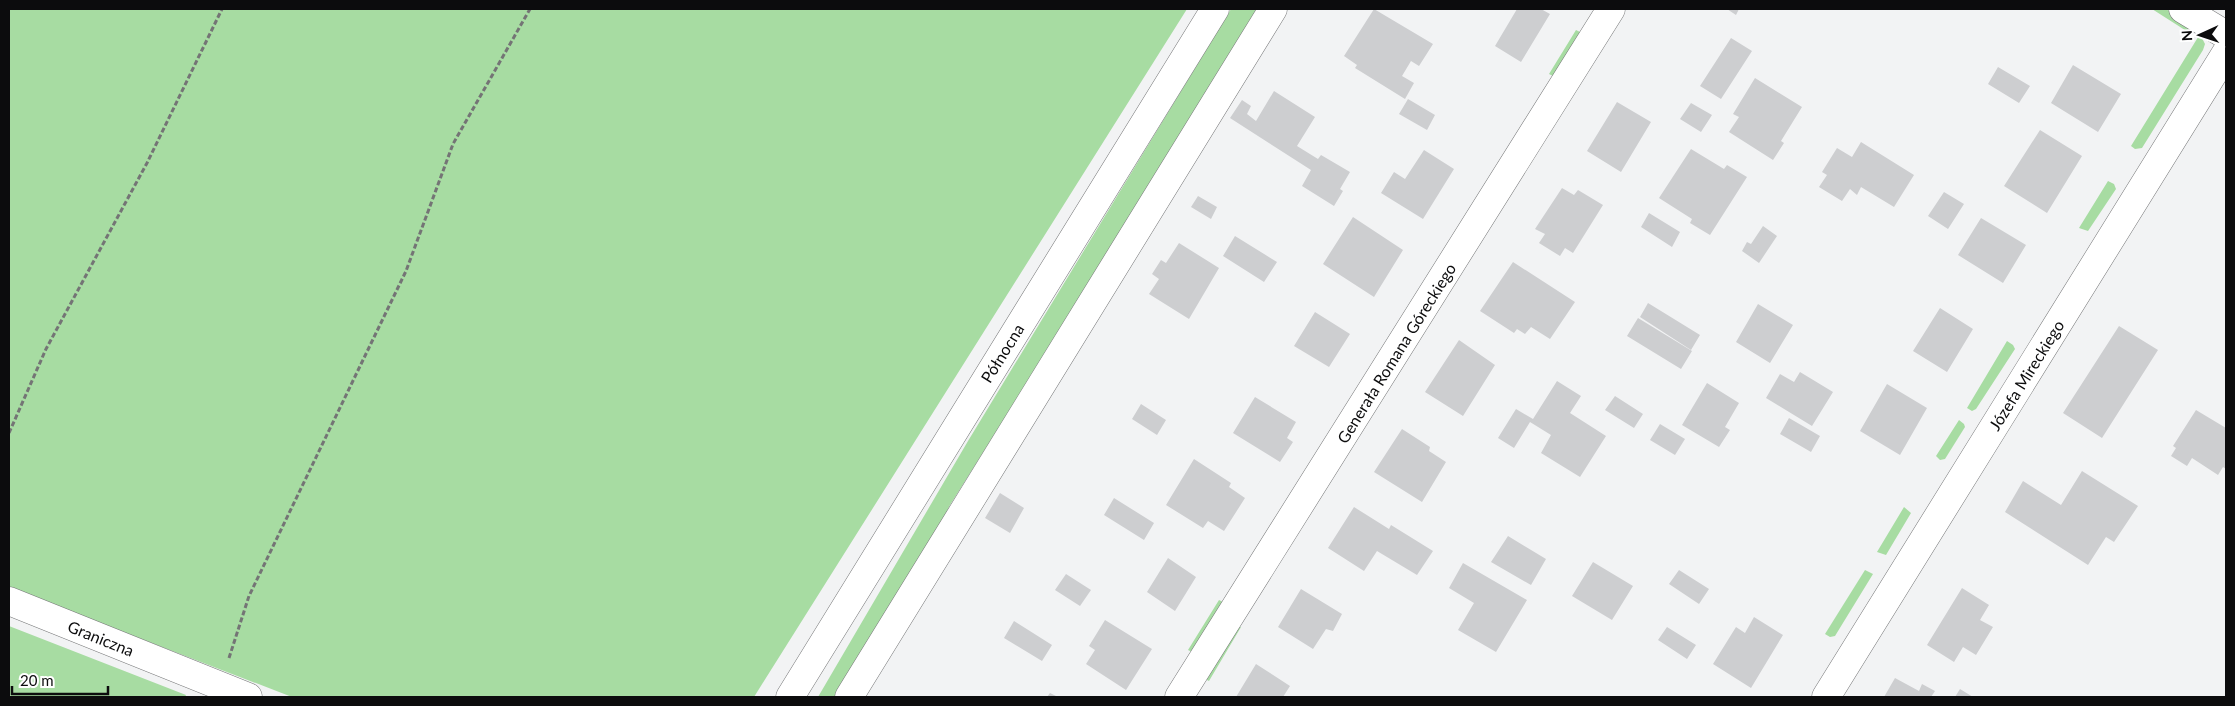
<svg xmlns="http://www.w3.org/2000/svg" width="2235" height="706" viewBox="0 0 2235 706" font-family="Lato,sans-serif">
  <rect width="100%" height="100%" fill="#f2f3f4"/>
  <path fill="#a7dca2" d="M9 9H1187L754 697H292L9 588Z
    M1231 9H1262L950 505 919 569 838 697H818L968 441Z
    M2152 9H2166L2192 25 2188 32Z
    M1576 30 1580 32 1553 76 1549 74Z
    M2200 34 2205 44 2203 50 2142 148 2135 149 2131 146Z
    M2108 181 2114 184 2116 189 2088 231 2079 228Z
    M2007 341 2013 345 2015 349 1976 409 1972 411 1967 408Z
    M1959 420 1964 424 1965 427 1945 459 1940 460 1936 456Z
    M1904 507 1911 513 1886 555 1877 552Z
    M1865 570 1873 574 1835 636 1830 637 1825 634Z
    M1219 600 1223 602 1192 652 1188 650Z
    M9 626 186 695 185 697H9Z
    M1238 627H1241L1209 681 1203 678Z"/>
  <path fill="#cdced0" d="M1374 9 1433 44 1419 66 1411 61 1402 76 1414 83 1405 99 1355 68 1357 65 1344 56Z
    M1517 9H1541L1550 14 1521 62 1495 46Z
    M1727 9H1739L1736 15Z
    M1731 38 1752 51 1721 99 1700 86Z
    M2073 65 2121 94 2098 132 2051 103Z
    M1998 67 2030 86 2019 103 1988 84Z
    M1755 78 1802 107 1781 141 1784 143 1773 160 1729 132 1739 117 1733 114Z
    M1274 91 1315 117 1297 146 1318 159 1321 155 1350 172 1340 189 1343 191 1334 206 1302 186 1311 170 1230 118 1242 100 1251 106 1247 114 1256 121Z
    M1408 99 1435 115 1427 130 1399 114Z
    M1617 102 1651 122 1621 172 1587 151Z
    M1691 103 1712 115 1701 132 1680 119Z
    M2040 130 2082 156 2047 213 2004 186Z
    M1861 142 1914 175 1894 207 1861 187 1857 195 1850 189 1842 201 1819 187 1827 175 1822 172 1837 148 1852 157Z
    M1691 149 1724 169 1727 165 1747 177 1710 235 1690 223 1692 219 1659 198Z
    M1424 150 1454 169 1423 219 1381 193 1394 172 1405 179Z
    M1562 188 1574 195 1578 190 1603 205 1573 253 1565 248 1560 256 1539 243 1545 234 1535 229Z
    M1944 192 1964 204 1948 229 1928 216Z
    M1198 196 1217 207 1211 219 1191 207Z
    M1649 213 1680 232 1672 247 1641 227Z
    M1353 217 1403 250 1374 297 1323 264Z
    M1981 218 2026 245 2003 283 1958 255Z
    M1763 226 1777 236 1759 263 1742 251 1747 242 1751 244Z
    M1235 236 1277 262 1264 282 1223 256Z
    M1179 243 1219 268 1189 319 1149 294 1159 279 1152 274 1161 260 1166 263Z
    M1513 262 1575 302 1550 339 1531 327 1525 334 1517 329 1514 333 1480 311Z
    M1648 303 1700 335 1691 350 1640 317Z
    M1758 304 1793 325 1770 363 1736 342Z
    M1940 308 1973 329 1947 372 1913 351Z
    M1315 312 1350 334 1329 367 1294 346Z
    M1638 318 1692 351 1681 369 1627 336Z
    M2119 326 2158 350 2102 438 2063 413Z
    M1459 340 1495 365 1463 416 1425 392Z
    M1800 372 1833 392 1812 426 1766 398 1780 374 1794 382Z
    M1557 381 1581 396 1570 413 1606 436 1580 477 1541 453 1551 435 1530 422 1514 448 1498 438 1516 409 1533 419Z
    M1707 383 1739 403 1725 427 1730 430 1719 447 1682 425Z
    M1887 384 1927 408 1900 455 1860 431Z
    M1615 396 1643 414 1634 428 1605 410Z
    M1255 397 1296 422 1287 438 1293 442 1280 462 1233 433Z
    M1141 404 1166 420 1157 435 1132 419Z
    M2196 410 2226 428V469L2223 467 2218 475 2192 458 2187 466 2171 456 2176 448 2173 446Z
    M1789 418 1820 436 1811 452 1780 434Z
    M1660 424 1685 439 1675 455 1650 440Z
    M1402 429 1430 447 1429 451 1446 462 1422 502 1374 472Z
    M1194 459 1231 483 1229 487 1245 498 1224 531 1208 521 1203 528 1166 505Z
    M2082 471 2138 506 2114 542 2106 537 2088 565 2005 512 2023 481 2061 505Z
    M1000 493 1024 508 1010 533 985 518Z
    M1114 498 1154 523 1144 540 1104 515Z
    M1354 507 1389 529 1391 525 1433 551 1417 575 1377 551 1364 571 1328 548Z
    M1508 536 1546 559 1531 585 1491 562Z
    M1168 558 1196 577 1175 611 1147 592Z
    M1593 562 1633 586 1612 620 1572 596Z
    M1463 563 1527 600 1496 652 1458 630 1474 603 1449 588Z
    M1679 570 1709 589 1699 604 1669 584Z
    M1066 574 1091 590 1080 606 1055 590Z
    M1962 588 1989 605 1980 620 1993 627 1976 655 1963 647 1954 662 1927 645Z
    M1301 589 1342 614 1333 631 1326 629 1313 649 1278 627Z
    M1754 617 1783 635 1751 688 1713 664 1736 627 1745 633Z
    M1105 620 1152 649 1126 690 1086 664 1095 650 1089 646Z
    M1014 621 1052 645 1042 661 1004 638Z
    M1667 627 1696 645 1687 659 1658 640Z
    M1256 664 1290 686 1283 697H1236Z
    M1895 678 1919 691 1922 684 1935 691 1931 697H1884Z
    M1960 689 1973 697H1955Z
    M1050 693 1058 697H1047Z"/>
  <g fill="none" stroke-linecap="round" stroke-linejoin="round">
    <defs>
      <path id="minor" d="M2183 9 2226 35
        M9 601 248 697
        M849 697 1273 9
        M1179 697 1611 9
        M1826 697 2226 53"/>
      <path id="secondary" d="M790 697 1215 9"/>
    </defs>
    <use href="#minor" stroke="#767778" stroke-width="29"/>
    <use href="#secondary" stroke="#767778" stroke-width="29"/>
    <path stroke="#747475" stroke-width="3" stroke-dasharray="5 2.5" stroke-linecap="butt" d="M9 433 46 349 147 163 222 9
      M229 658 249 596 406 271 453 144 530 9"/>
    <use href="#minor" stroke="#fff" stroke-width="28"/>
    <use href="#secondary" stroke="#fff" stroke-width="28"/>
  </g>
  <g text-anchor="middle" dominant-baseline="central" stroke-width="4" stroke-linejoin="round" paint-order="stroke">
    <g font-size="16" fill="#0c0c0d" stroke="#fff">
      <text transform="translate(1002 353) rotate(-58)">Północna</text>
      <text transform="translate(1396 353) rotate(-58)">Generała Romana Góreckiego</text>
      <text transform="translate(2026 375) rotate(-58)">Józefa Mireckiego</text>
      <text transform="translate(101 638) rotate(22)">Graniczna</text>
    </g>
  </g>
  <rect width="2235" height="706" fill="none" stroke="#0c0c0d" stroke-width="20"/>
  <g transform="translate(2200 35) rotate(267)" stroke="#ffffff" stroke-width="4" paint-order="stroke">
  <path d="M0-4L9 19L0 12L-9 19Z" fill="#0c0c0d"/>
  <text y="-8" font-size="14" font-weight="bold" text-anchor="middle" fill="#0c0c0d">N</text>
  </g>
  <path d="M12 686v8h96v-8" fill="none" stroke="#0c0c0d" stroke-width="2.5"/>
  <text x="20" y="686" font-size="15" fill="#0c0c0d" stroke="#ffffff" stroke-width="4" paint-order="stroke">20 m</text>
</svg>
